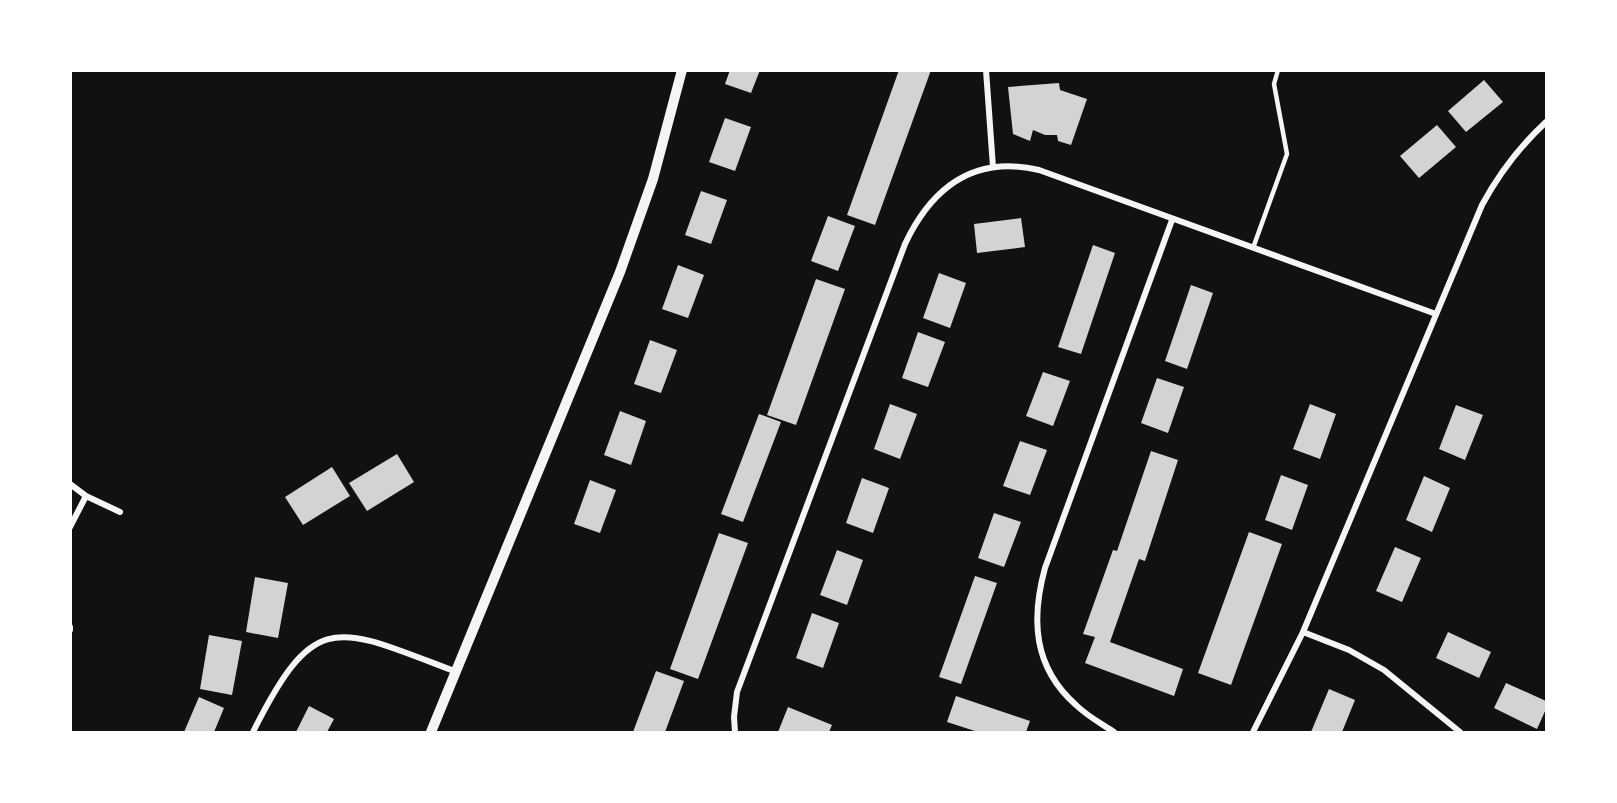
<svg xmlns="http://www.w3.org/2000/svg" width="1617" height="803" viewBox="0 0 1617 803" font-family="Figtree,sans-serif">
  <rect width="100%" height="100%" fill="#111"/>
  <path fill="#d3d3d3" d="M730 70H760L751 93 725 84Z
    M899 70H931L875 225 847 215Z
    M1484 80 1503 102 1466 132 1448 111Z
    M1059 83 1060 90 1087 99 1071 145 1058 141 1057 135H1045L1033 130 1030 141 1013 134 1008 87Z
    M725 118 751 127 735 171 709 162Z
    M1437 125 1456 147 1419 178 1400 156Z
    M701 191 727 200 711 244 685 235Z
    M828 216 855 226 838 271 811 261Z
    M1021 218 1025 247 977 253 974 224Z
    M1093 245 1115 253 1081 354 1058 347Z
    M678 265 704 275 688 318 662 309Z
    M939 273 966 283 950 328 923 318Z
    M816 279 845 289 796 425 767 415Z
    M1191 285 1213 293 1187 369 1165 361Z
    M918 332 945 342 928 387 902 378Z
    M650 340 677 350 661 393 634 384Z
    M1043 372 1070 381 1053 426 1026 416Z
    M1157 378 1184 387 1168 433 1141 423Z
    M890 404 917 414 900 459 874 449Z
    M1310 404 1336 414 1320 459 1293 449Z
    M1456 405 1483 415 1465 460 1439 449Z
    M620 411 646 421 631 465 604 455Z
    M759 414 781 422 743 522 721 514Z
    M1020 441 1047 450 1030 495 1003 486Z
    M1151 451 1178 460 1145 561 1139 559 1110 642 1183 669 1174 696 1085 663 1095 637 1083 634 1113 550 1117 551Z
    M397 454 414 482 367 511 349 483Z
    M332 467 350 496 303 525 285 497Z
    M1281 475 1308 485 1292 530 1265 520Z
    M1424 476 1450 488 1432 532 1406 520Z
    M862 478 889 488 873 533 846 523Z
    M590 480 616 490 600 533 574 524Z
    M994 513 1021 522 1004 567 978 558Z
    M1249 532 1282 544 1231 685 1198 673Z
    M719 533 748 543 698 679 670 669Z
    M1395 547 1421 558 1402 602 1376 591Z
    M837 550 863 560 847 605 820 595Z
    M975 576 997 583 961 684 939 677Z
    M255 577 288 583 278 638 246 632Z
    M812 613 839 623 823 668 796 658Z
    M1448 632 1491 652 1479 678 1436 658Z
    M209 635 242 641 232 695 200 689Z
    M656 671 684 681 665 732H633Z
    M1506 683 1546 701V709L1537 729 1494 708Z
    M1329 689 1355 700 1342 732H1311Z
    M956 696 1030 721 1026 732H978L947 722Z
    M199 697 224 708 214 732H184Z
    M309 706 334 719 327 732H296Z
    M788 707 832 725 829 732H778Z"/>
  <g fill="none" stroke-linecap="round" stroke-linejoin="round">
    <path stroke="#f5f5f5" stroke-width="4.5" d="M1253 248 1287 154 1274 84 1278 70"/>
    <path stroke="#f5f5f5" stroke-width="6" d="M986 70 993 167
      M70 484 86 496 120 512
      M70 527 86 496
      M70 627V630
      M1303 632 1349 650 1384 670 1460 732
      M253 732C315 608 336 626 454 671
      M735 732 734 717 737 692 905 244C932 187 974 155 1039 170L1436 314
      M1114 732C1102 724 1087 716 1076 705 1033 667 1031 619 1045 568L1172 220
      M1253 732 1303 632 1482 205C1500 172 1519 147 1546 122"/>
    <path stroke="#f5f5f5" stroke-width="10" d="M431 732 620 272 653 179 682 70"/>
  </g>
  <rect width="1617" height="803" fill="none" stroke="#ffffff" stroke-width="144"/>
</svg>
